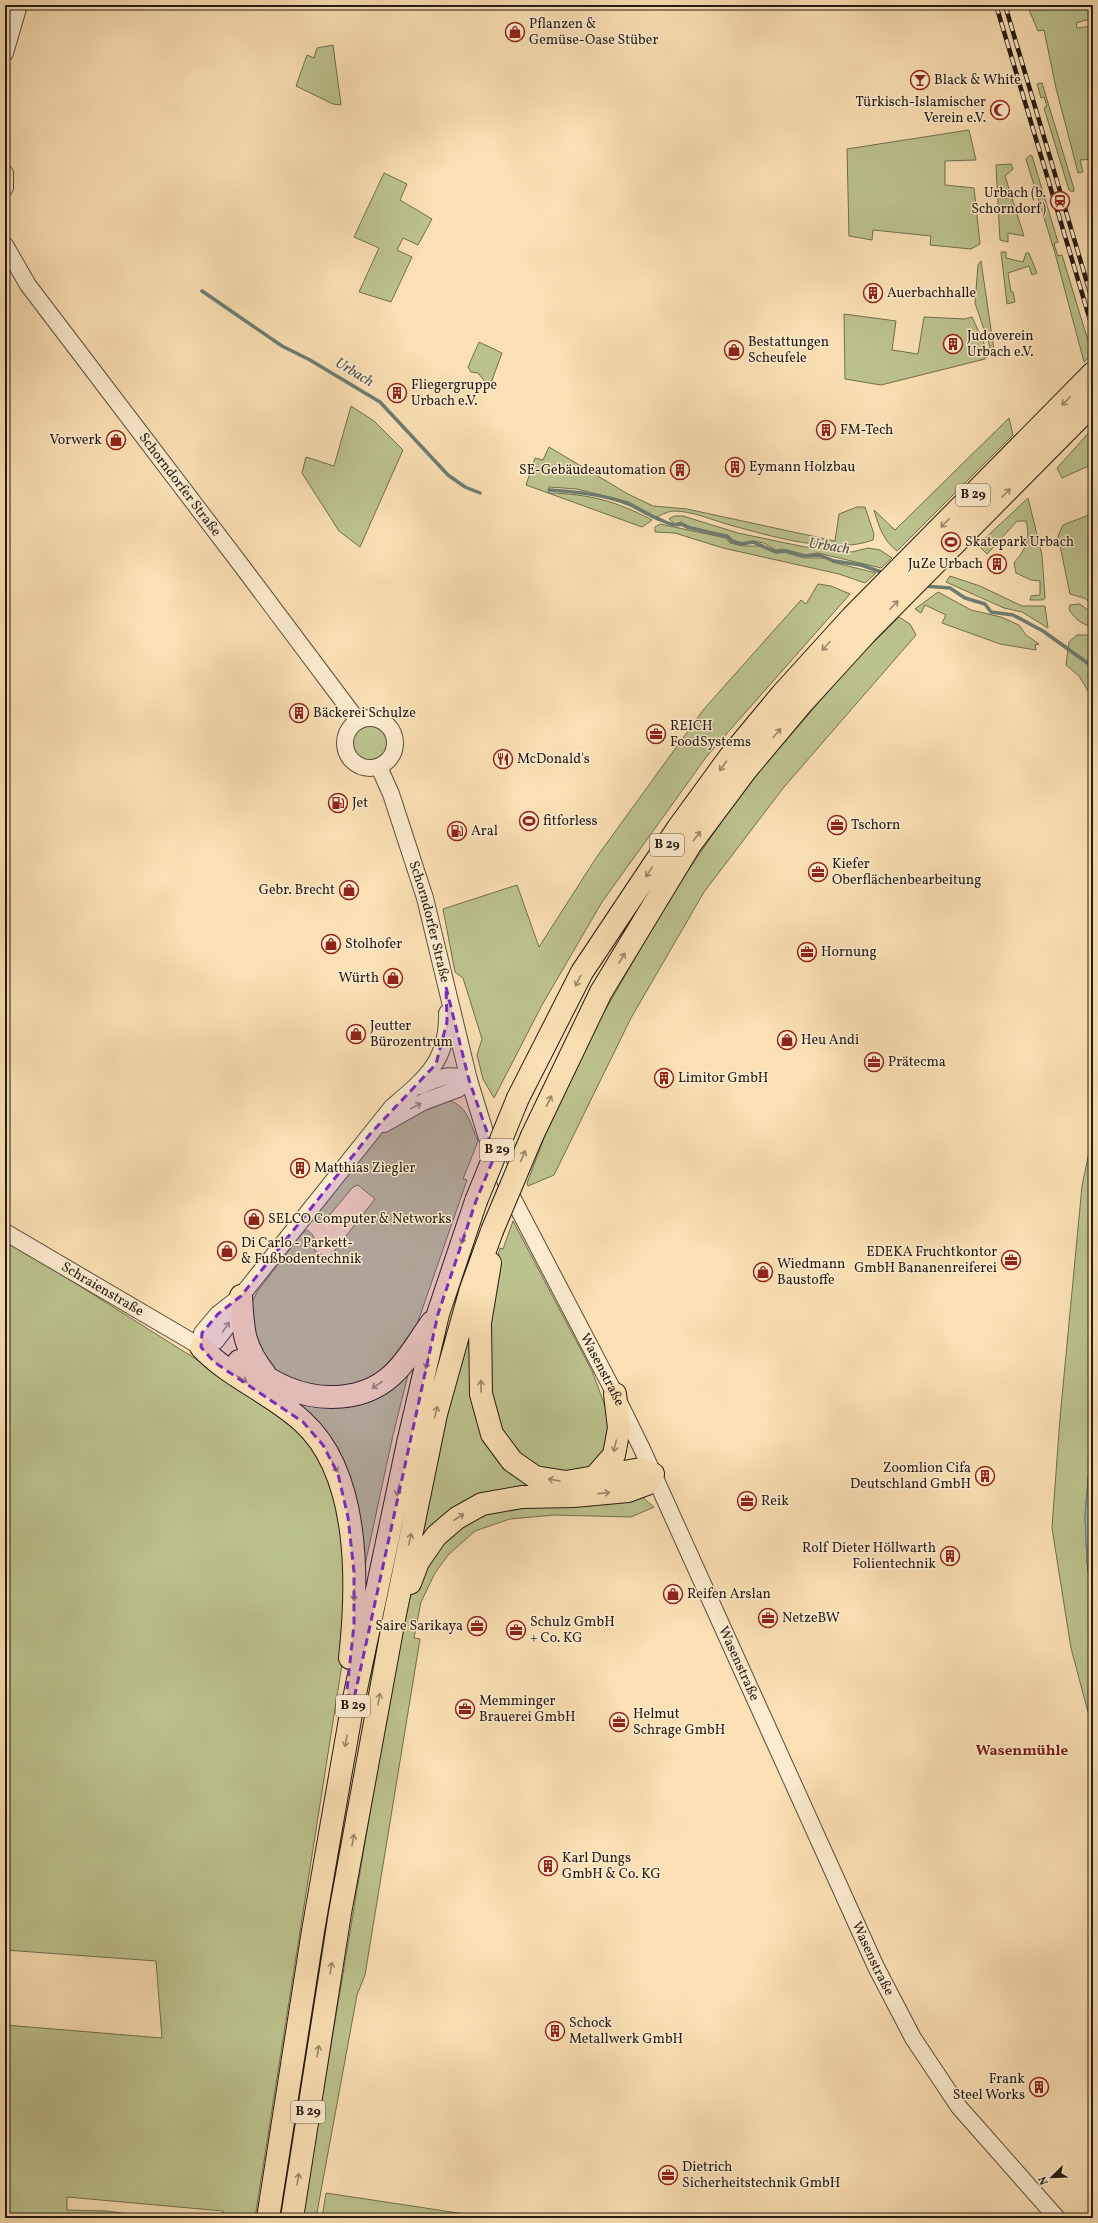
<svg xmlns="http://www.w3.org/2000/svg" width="1098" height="2223" viewBox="0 0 1098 2223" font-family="Vollkorn,serif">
  <rect width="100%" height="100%" fill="#fae0b4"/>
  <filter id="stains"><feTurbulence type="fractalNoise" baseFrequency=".005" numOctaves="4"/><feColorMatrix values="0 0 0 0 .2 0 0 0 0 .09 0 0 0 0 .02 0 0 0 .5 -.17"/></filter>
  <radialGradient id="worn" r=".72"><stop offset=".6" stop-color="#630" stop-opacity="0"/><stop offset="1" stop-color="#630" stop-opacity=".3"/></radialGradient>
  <path fill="#bcc28e" stroke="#706e50" d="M1027 5H1093V18L1076 23 1077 28 1093 26V159L1080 160 1083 172 1078 173 1075 161 1056 88 1044 30 1038 31Z
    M333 45 341 105 333 104 296 86 307 55 314 58 317 48Z
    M1042 83 1074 189 1073 192 1069 190 1044 108 1047 106 1044 97 1041 98 1037 84Z
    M969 130 976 160 945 161V185L974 188 980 244 971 249 930 245 931 236 873 230 872 240 849 236 847 149Z
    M1030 155 1032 156 1058 242 1054 244 1058 256 1062 255 1092 354 1084 362 1055 253 1026 159Z
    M1011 164 1013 169 1005 176 1024 236 1008 233V242L1000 240 996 165Z
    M384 173 407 184 400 200 432 219 418 245 403 238 397 250 412 257 391 302 359 292 379 248 354 237Z
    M1001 252H1006V258L1023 262 1026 253H1029L1037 273 1032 275 1029 266 1008 273 1011 292H1013L1015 302 1007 304Z
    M981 261 994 350 985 359 881 385 845 379 844 314 896 321 892 350 918 354 924 317 965 319 972 317 987 350 990 347 975 303 978 265Z
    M479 342 502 353 491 383 487 384 478 373 471 372 468 367Z
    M351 406 374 421 403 450 360 547 339 531 302 473 306 457 334 466Z
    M1009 418 1013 435 897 551C883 540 879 527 874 510L895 530Z
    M1093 428V464L1062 478 1057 468Z
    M549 447 628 494 653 506 687 509 835 541 839 514 857 507H865L874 534 873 540C833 555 770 536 730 525 712 520 692 511 674 511 668 511 662 515 656 517L629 502 577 489 549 487V493C589 494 616 501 652 520L642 527 526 485 535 458 543 460Z
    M1028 498 1042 555 1045 598 1043 600H1030L1031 596 1040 595V581L1031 580 1016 573 1014 563C1026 548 1031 540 1026 521H1017L987 554 978 545Z
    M1089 515 1093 527V604L1084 598 1070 594 1058 536 1063 525Z
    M674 516H683L738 533 805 547 852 552 868 548 880 550 892 558 881 568 818 553 804 555 783 549 776 550 764 543 753 541 742 543 733 540 728 535 692 528 681 522 675 524 669 519Z
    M660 524 726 538 730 543 743 546H761L775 553 784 552 804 558H826L832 562 876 573 865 583 839 574 723 548 675 533 655 532V527Z
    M950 576 980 586 1022 606H1045L1048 628 1022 612 1004 608 946 582Z
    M818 584 831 586 850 594 707 756 602 902 542 1005 494 1098 483 1079 477 1055 482 1039 463 978 455 972 443 909 517 885 539 947 596 858 704 709 801 600 806 604Z
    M938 592 971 610 1001 617 1019 625 1026 635 1039 644 1035 645 1036 650 1000 644 942 623 946 615 925 605 921 613 915 609Z
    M1080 604 1093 614V627C1083 625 1074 619 1069 609L1070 605Z
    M899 617 910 624 916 635 784 787 704 892 631 1018 554 1175 528 1186 527 1183 555 1109 599 1021 672 894 744 789 853 663Z
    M1077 635H1088L1093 639V699L1079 676 1066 665 1069 642Z
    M350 744a19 19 0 1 1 38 0a19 19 0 1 1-38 0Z
    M439 1099C467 1101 468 1119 478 1141L463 1179 467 1180 414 1333 405 1351 366 1386 322 1392 275 1373 259 1356 251 1304 257 1292 301 1234 307 1230C317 1237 314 1240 314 1250L328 1259 375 1199 358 1185 353 1187 323 1223 317 1224 313 1221 314 1216 365 1150 386 1128Z
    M1093 1133V1418L1085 1517 1087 1562 1093 1609V1731L1071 1648 1052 1528 1060 1418 1082 1186Z
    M513 1221 592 1371 611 1422 603 1457 576 1476 520 1462 494 1425 485 1324 489 1292 500 1248 503 1249Z
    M5 1239 280 1412 323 1460 343 1531 346 1589 343 1658 255 2218H222L223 2211 67 2197V2210L106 2211 165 2218H5V2025L162 2038 156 1961 5 1950Z
    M469 1325 487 1438 555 1488 511 1493 420 1544 431 1468Z
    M219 1356 308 1401 404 1373 408 1375 393 1435 364 1570 342 1469Z
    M642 1497 654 1507 631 1517 554 1515 510 1519 475 1531 448 1555 435 1573 421 1602 414 1638 420 1639 365 1975 357 1995 316 2218H302L401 1628 407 1601 421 1564 473 1513 512 1504Z
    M326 2193 478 2216 477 2218H322Z"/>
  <path fill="#9ebdb0" stroke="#6d7c71" d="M1093 1418V1609L1087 1562 1085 1517Z"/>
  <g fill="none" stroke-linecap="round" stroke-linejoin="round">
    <path stroke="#616c62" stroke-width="1" d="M1093 1454 1089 1518 1093 1579"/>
    <path stroke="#6d7c71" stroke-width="3.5" d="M202 291 282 346 310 360 380 402 448 475 465 487 480 493
      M549 490C575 492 603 494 628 504 638 508 646 514 656 518 665 521 672 527 681 524L687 527 728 537 731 541 742 544 753 542 776 552 786 551 805 556 819 555 834 561 861 565 884 573
      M924 586 950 588 965 598 985 604 991 612 1013 615 1043 631 1093 667"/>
    <defs>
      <g id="tertiary">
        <path d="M5 53 19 5"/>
        <path d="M5 173V188"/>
        <path id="s1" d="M5 245 28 285 241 565 358 721"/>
        <circle cx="370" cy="743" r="25"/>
        <path id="s2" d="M379 767 391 794 425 898 469 1080 486 1135 512 1197 615 1394 642 1449 876 1967 913 2038 959 2107 1057 2218"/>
        <path d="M420 1086C440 1078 447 1072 469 1080"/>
        <path d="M384 1124 423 1102 458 1089 469 1080"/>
        <path id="s3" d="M5 1232 201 1347"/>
        <path d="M201 1347 202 1333 218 1314 241 1296 392 1107C426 1078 448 1061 447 1013"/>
        <path d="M201 1347 216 1341 229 1324 239 1299"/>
      </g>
      <path id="trunk" d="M518 1098 582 972 678 828 729 758 783 693 852 617 1093 373
        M532 1136 601 992 690 845 746 770 803 702 867 632 1093 404
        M241 1296C243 1331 243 1346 265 1374
        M201 1347C230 1378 272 1393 303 1422 361 1475 358 1586 350 1658
        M239 1361C255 1370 270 1381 287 1388 321 1402 363 1401 391 1376 408 1361 419 1340 432 1322
        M593 1479 614 1455 619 1428 615 1394
        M410 1583 418 1562 436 1536 457 1518 482 1504 522 1497 574 1496 628 1491 647 1484 653 1474 641 1469 566 1482 535 1477 512 1461 492 1434 481 1394 480 1323 490 1263
        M268 2218 313 1931 352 1708 408 1443 438 1314 476 1201
        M292 2218 340 1913 394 1619 436 1414 471 1289 492 1231"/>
    </defs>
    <use href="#tertiary" stroke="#5a4c3b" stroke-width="18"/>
    <use href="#trunk" stroke="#241a13" stroke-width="24"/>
    <use href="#tertiary" stroke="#fcebce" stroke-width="16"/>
    <use href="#trunk" stroke="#fae0b4" stroke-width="22"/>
    <defs>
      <path id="rail" d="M996 5 1093 330
        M1005 5 1093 303"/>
    </defs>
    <use href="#rail" stroke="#241a13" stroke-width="4.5"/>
    <use href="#rail" stroke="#fcebce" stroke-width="3" stroke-dasharray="9" stroke-linecap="butt"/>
    <defs>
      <path id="trunk-bridge" d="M476 1201 518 1098
        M492 1231 532 1136"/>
    </defs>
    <use href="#trunk-bridge" stroke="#241a13" stroke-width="24" stroke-linecap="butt"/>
    <use href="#trunk-bridge" stroke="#fae0b4" stroke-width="22"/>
  </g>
  <defs><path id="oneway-shaft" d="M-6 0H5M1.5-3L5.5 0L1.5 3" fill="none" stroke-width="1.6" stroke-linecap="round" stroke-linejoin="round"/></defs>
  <g stroke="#9a876c">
    <use href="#oneway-shaft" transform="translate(1066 401) rotate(135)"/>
    <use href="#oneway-shaft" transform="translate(1006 493) rotate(-45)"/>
    <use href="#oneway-shaft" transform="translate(945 523) rotate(135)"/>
    <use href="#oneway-shaft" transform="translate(894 605) rotate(-45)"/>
    <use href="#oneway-shaft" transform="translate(826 646) rotate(132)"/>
    <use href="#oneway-shaft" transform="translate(777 733) rotate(-50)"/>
    <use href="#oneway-shaft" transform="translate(723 766) rotate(126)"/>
    <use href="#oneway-shaft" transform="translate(697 836) rotate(-53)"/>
    <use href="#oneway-shaft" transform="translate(649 872) rotate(123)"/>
    <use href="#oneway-shaft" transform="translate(622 958) rotate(-59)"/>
    <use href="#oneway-shaft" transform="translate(578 981) rotate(117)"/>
    <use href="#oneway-shaft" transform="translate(549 1101) rotate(-64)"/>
    <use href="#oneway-shaft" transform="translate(523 1156) rotate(-67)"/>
    <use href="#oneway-shaft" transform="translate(463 1238) rotate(108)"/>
    <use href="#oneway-shaft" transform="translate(427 1363) rotate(103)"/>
    <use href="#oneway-shaft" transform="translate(242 1379) rotate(32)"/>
    <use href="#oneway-shaft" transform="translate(377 1385) rotate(147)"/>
    <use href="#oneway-shaft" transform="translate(481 1386) rotate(-91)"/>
    <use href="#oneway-shaft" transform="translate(436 1412) rotate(-76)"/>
    <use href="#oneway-shaft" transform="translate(615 1446) rotate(102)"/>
    <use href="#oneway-shaft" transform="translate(335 1467) rotate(63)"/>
    <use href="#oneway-shaft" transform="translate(554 1480) rotate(-170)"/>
    <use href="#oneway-shaft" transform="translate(398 1490) rotate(102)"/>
    <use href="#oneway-shaft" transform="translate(604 1493) rotate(-6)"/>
    <use href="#oneway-shaft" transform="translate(459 1517) rotate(-33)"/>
    <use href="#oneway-shaft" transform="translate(410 1539) rotate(-78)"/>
    <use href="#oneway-shaft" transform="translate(354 1595) rotate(90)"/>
    <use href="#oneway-shaft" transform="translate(379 1699) rotate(-80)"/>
    <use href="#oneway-shaft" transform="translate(346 1741) rotate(100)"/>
    <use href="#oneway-shaft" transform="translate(353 1840) rotate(-80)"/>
    <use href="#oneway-shaft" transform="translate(331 1968) rotate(-81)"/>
    <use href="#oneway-shaft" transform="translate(318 2051) rotate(-81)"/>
    <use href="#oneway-shaft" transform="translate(298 2179) rotate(-81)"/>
  </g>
  <g stroke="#9b8d7a">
    <use href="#oneway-shaft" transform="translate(416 1106) rotate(-28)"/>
    <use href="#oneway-shaft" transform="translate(226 1327) rotate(-56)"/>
  </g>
  <path fill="#7b2cbf" fill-opacity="0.2" stroke="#7b2cbf" stroke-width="3" stroke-dasharray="8 5" stroke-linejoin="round" d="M446 987 469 1080 495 1155 476 1201 438 1314 352 1708 347 1690 354 1625V1572L348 1517 338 1474 323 1445 303 1422 214 1362 201 1347 202 1333 218 1314 241 1296 371 1133 436 1064 447 1022Z"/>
  <defs>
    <symbol id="shop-ring" viewBox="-11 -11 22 22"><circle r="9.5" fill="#fcebce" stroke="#8f2418" stroke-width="1.5"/><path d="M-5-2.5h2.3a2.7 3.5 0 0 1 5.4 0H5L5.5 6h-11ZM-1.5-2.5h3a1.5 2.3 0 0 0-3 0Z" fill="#8f2418"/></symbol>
    <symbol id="bar-ring" viewBox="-11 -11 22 22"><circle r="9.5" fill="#fcebce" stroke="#8f2418" stroke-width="1.5"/><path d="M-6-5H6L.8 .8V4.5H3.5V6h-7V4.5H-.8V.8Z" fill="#8f2418"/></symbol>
    <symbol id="mosque-ring" viewBox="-11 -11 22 22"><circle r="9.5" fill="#fcebce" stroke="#8f2418" stroke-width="1.5"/><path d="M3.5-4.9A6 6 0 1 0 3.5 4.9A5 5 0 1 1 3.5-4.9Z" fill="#8f2418"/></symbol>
    <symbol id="station-ring" viewBox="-11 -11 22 22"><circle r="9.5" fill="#fcebce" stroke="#8f2418" stroke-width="1.5"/><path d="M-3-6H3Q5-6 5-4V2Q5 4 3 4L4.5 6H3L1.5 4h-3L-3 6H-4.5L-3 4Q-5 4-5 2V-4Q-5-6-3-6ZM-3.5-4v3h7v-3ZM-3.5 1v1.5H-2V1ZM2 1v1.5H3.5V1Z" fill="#8f2418"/></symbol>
    <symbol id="building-ring" viewBox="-11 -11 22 22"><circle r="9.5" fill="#fcebce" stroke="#8f2418" stroke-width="1.5"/><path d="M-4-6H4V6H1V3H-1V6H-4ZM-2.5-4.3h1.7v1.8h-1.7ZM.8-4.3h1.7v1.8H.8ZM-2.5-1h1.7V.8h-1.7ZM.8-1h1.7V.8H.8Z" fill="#8f2418"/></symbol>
    <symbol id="stadium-ring" viewBox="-11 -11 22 22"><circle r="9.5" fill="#fcebce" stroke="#8f2418" stroke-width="1.5"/><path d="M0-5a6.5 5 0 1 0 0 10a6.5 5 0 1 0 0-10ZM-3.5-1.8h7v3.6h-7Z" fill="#8f2418"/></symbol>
    <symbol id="office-ring" viewBox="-11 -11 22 22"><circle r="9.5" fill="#fcebce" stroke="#8f2418" stroke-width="1.5"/><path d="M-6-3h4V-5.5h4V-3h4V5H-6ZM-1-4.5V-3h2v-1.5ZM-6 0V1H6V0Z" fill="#8f2418"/></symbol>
    <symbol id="restaurant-ring" viewBox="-11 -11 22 22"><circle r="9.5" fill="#fcebce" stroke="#8f2418" stroke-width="1.5"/><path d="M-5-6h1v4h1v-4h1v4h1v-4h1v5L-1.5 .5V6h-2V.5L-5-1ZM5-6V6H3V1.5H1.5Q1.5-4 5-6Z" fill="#8f2418"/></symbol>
    <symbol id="fuel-ring" viewBox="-11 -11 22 22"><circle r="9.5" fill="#fcebce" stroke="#8f2418" stroke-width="1.5"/><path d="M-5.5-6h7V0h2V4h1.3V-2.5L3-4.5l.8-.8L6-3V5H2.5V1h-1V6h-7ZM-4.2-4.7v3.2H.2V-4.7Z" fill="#8f2418"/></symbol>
  </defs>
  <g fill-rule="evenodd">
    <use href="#shop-ring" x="504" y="21" width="22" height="22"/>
    <use href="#bar-ring" x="909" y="69" width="22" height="22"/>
    <use href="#mosque-ring" x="989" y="99" width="22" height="22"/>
    <use href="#station-ring" x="1049" y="190" width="22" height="22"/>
    <use href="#building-ring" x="862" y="282" width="22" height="22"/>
    <use href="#building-ring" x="942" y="333" width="22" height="22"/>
    <use href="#shop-ring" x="723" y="339" width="22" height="22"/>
    <use href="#building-ring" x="386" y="382" width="22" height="22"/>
    <use href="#building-ring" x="815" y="419" width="22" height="22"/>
    <use href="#shop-ring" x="105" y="429" width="22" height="22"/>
    <use href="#building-ring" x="724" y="456" width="22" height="22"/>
    <use href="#building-ring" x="669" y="459" width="22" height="22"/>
    <use href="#stadium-ring" x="940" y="531" width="22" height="22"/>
    <use href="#building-ring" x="986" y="553" width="22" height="22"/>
    <use href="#building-ring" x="288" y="702" width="22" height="22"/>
    <use href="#office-ring" x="645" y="723" width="22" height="22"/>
    <use href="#restaurant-ring" x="492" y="748" width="22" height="22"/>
    <use href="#fuel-ring" x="327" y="792" width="22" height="22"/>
    <use href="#stadium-ring" x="518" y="810" width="22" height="22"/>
    <use href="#office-ring" x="826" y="814" width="22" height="22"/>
    <use href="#fuel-ring" x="446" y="820" width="22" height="22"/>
    <use href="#office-ring" x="807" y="861" width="22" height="22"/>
    <use href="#shop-ring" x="338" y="879" width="22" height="22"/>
    <use href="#shop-ring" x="320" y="933" width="22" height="22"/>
    <use href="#office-ring" x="796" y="941" width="22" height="22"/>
    <use href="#shop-ring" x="382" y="967" width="22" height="22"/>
    <use href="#shop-ring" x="345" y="1023" width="22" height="22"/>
    <use href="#shop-ring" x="776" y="1029" width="22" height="22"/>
    <use href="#office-ring" x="863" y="1051" width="22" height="22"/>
    <use href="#building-ring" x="653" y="1067" width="22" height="22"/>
    <use href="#building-ring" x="289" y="1157" width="22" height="22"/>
    <use href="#shop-ring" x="243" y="1208" width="22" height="22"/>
    <use href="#shop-ring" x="216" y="1240" width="22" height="22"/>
    <use href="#office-ring" x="1000" y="1249" width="22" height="22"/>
    <use href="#shop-ring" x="752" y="1261" width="22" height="22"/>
    <use href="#building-ring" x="974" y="1465" width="22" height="22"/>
    <use href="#office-ring" x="736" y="1490" width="22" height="22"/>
    <use href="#building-ring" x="939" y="1545" width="22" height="22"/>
    <use href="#shop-ring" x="662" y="1583" width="22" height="22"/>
    <use href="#office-ring" x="757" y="1607" width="22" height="22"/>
    <use href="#office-ring" x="466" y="1615" width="22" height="22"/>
    <use href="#office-ring" x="505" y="1619" width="22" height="22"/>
    <use href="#office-ring" x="454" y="1698" width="22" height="22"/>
    <use href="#office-ring" x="608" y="1711" width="22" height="22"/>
    <use href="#building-ring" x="537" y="1855" width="22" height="22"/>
    <use href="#building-ring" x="544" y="2020" width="22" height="22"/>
    <use href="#building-ring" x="1028" y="2076" width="22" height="22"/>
    <use href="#office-ring" x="657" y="2164" width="22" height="22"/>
  </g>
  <g text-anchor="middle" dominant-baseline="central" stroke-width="3" stroke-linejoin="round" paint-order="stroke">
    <g fill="#fcebce" stroke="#65594b" stroke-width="1">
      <rect x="956" y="484" width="34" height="22" rx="3"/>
      <rect x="650" y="834" width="34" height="22" rx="3"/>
      <rect x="480" y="1139" width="34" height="22" rx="3"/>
      <rect x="336" y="1695" width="34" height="22" rx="3"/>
      <rect x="291" y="2101" width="34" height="22" rx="3"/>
    </g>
    <g font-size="13" font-weight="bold" fill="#241a13">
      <text x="973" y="495">B 29</text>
      <text x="667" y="845">B 29</text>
      <text x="497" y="1150">B 29</text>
      <text x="353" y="1706">B 29</text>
      <text x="308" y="2112">B 29</text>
    </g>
    <g font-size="14" fill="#241a13" stroke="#fcebce" text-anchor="start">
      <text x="529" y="24">Pflanzen &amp;<tspan x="529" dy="16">Gemüse-Oase Stüber</tspan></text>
      <text x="934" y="80">Black &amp; White</text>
      <text x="986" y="102" text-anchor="end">Türkisch-Islamischer<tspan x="986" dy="16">Verein e.V.</tspan></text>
      <text x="1046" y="193" text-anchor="end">Urbach (b.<tspan x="1046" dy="16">Schorndorf)</tspan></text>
      <text x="887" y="293">Auerbachhalle</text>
      <text x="967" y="336">Judoverein<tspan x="967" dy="16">Urbach e.V.</tspan></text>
      <text x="748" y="342">Bestattungen<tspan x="748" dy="16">Scheufele</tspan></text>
      <text x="411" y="385">Fliegergruppe<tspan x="411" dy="16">Urbach e.V.</tspan></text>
      <text x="840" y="430">FM-Tech</text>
      <text x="102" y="440" text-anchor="end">Vorwerk</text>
      <text x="749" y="467">Eymann Holzbau</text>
      <text x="666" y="470" text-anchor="end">SE-Gebäudeautomation</text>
      <text x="965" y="542">Skatepark Urbach</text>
      <text x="983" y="564" text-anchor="end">JuZe Urbach</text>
      <text x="313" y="713">Bäckerei Schulze</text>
      <text x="670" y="726">REICH<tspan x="670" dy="16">FoodSystems</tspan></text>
      <text x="517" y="759">McDonald's</text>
      <text x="352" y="803">Jet</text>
      <text x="543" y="821">fitforless</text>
      <text x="851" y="825">Tschorn</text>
      <text x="471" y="831">Aral</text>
      <text x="832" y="864">Kiefer<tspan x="832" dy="16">Oberflächenbearbeitung</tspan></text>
      <text x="335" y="890" text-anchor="end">Gebr. Brecht</text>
      <text x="345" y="944">Stolhofer</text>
      <text x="821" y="952">Hornung</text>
      <text x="379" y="978" text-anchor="end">Würth</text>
      <text x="370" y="1026">Jeutter<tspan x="370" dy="16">Bürozentrum</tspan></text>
      <text x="801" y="1040">Heu Andi</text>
      <text x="888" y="1062">Prätecma</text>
      <text x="678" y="1078">Limitor GmbH</text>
      <text x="314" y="1168">Matthias Ziegler</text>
      <text x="268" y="1219">SELCO Computer &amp; Networks</text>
      <text x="241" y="1243">Di Carlo - Parkett-<tspan x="241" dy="16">&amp; Fußbodentechnik</tspan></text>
      <text x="997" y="1252" text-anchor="end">EDEKA Fruchtkontor<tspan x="997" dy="16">GmbH Bananenreiferei</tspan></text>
      <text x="777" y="1264">Wiedmann<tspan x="777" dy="16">Baustoffe</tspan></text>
      <text x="971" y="1468" text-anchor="end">Zoomlion Cifa<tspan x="971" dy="16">Deutschland GmbH</tspan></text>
      <text x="761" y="1501">Reik</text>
      <text x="936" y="1548" text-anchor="end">Rolf Dieter Höllwarth<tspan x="936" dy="16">Folientechnik</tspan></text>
      <text x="687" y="1594">Reifen Arslan</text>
      <text x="782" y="1618">NetzeBW</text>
      <text x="530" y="1622">Schulz GmbH<tspan x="530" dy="16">+ Co. KG</tspan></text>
      <text x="463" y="1626" text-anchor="end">Saire Sarikaya</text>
      <text x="479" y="1701">Memminger<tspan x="479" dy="16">Brauerei GmbH</tspan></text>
      <text x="633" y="1714">Helmut<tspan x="633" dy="16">Schrage GmbH</tspan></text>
      <text x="562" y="1858">Karl Dungs<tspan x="562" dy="16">GmbH &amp; Co. KG</tspan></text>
      <text x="569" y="2023">Schock<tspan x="569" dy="16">Metallwerk GmbH</tspan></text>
      <text x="1025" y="2079" text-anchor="end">Frank<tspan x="1025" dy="16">Steel Works</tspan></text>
      <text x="682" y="2167">Dietrich<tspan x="682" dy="16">Sicherheitstechnik GmbH</tspan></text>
    </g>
    <g font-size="14" fill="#241a13" stroke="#fcebce">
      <text stroke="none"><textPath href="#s1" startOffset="297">Schorndorfer Straße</textPath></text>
      <text stroke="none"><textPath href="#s2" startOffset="163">Schorndorfer Straße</textPath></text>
      <text stroke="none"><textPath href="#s3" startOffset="113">Schraienstraße</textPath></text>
      <text stroke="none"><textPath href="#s2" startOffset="646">Wasenstraße</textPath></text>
      <text stroke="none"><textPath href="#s2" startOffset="970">Wasenstraße</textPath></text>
      <text stroke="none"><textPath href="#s2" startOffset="1294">Wasenstraße</textPath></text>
    </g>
    <g font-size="15" font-style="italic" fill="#4f534a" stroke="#fcebce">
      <text transform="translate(354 373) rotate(31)">Urbach</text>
      <text transform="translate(829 547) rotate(9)">Urbach</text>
    </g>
    <g font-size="15" font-weight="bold" fill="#7a1f14" stroke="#fcebce">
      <text x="1022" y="1751">Wasenmühle</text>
    </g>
  </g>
  <rect width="1098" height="2223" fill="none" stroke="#fae0b4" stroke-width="20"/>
  <rect x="6" y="6" width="1086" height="2211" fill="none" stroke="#241a13" stroke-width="2"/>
  <rect x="10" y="10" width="1078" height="2203" fill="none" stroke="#241a13"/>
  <g transform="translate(1052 2177) rotate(247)" stroke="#fcebce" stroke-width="3" paint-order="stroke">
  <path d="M0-3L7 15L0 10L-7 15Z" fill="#241a13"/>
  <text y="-6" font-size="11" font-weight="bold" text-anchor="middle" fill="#241a13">N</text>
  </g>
  <rect width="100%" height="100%" filter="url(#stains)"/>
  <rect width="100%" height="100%" fill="url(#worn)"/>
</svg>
